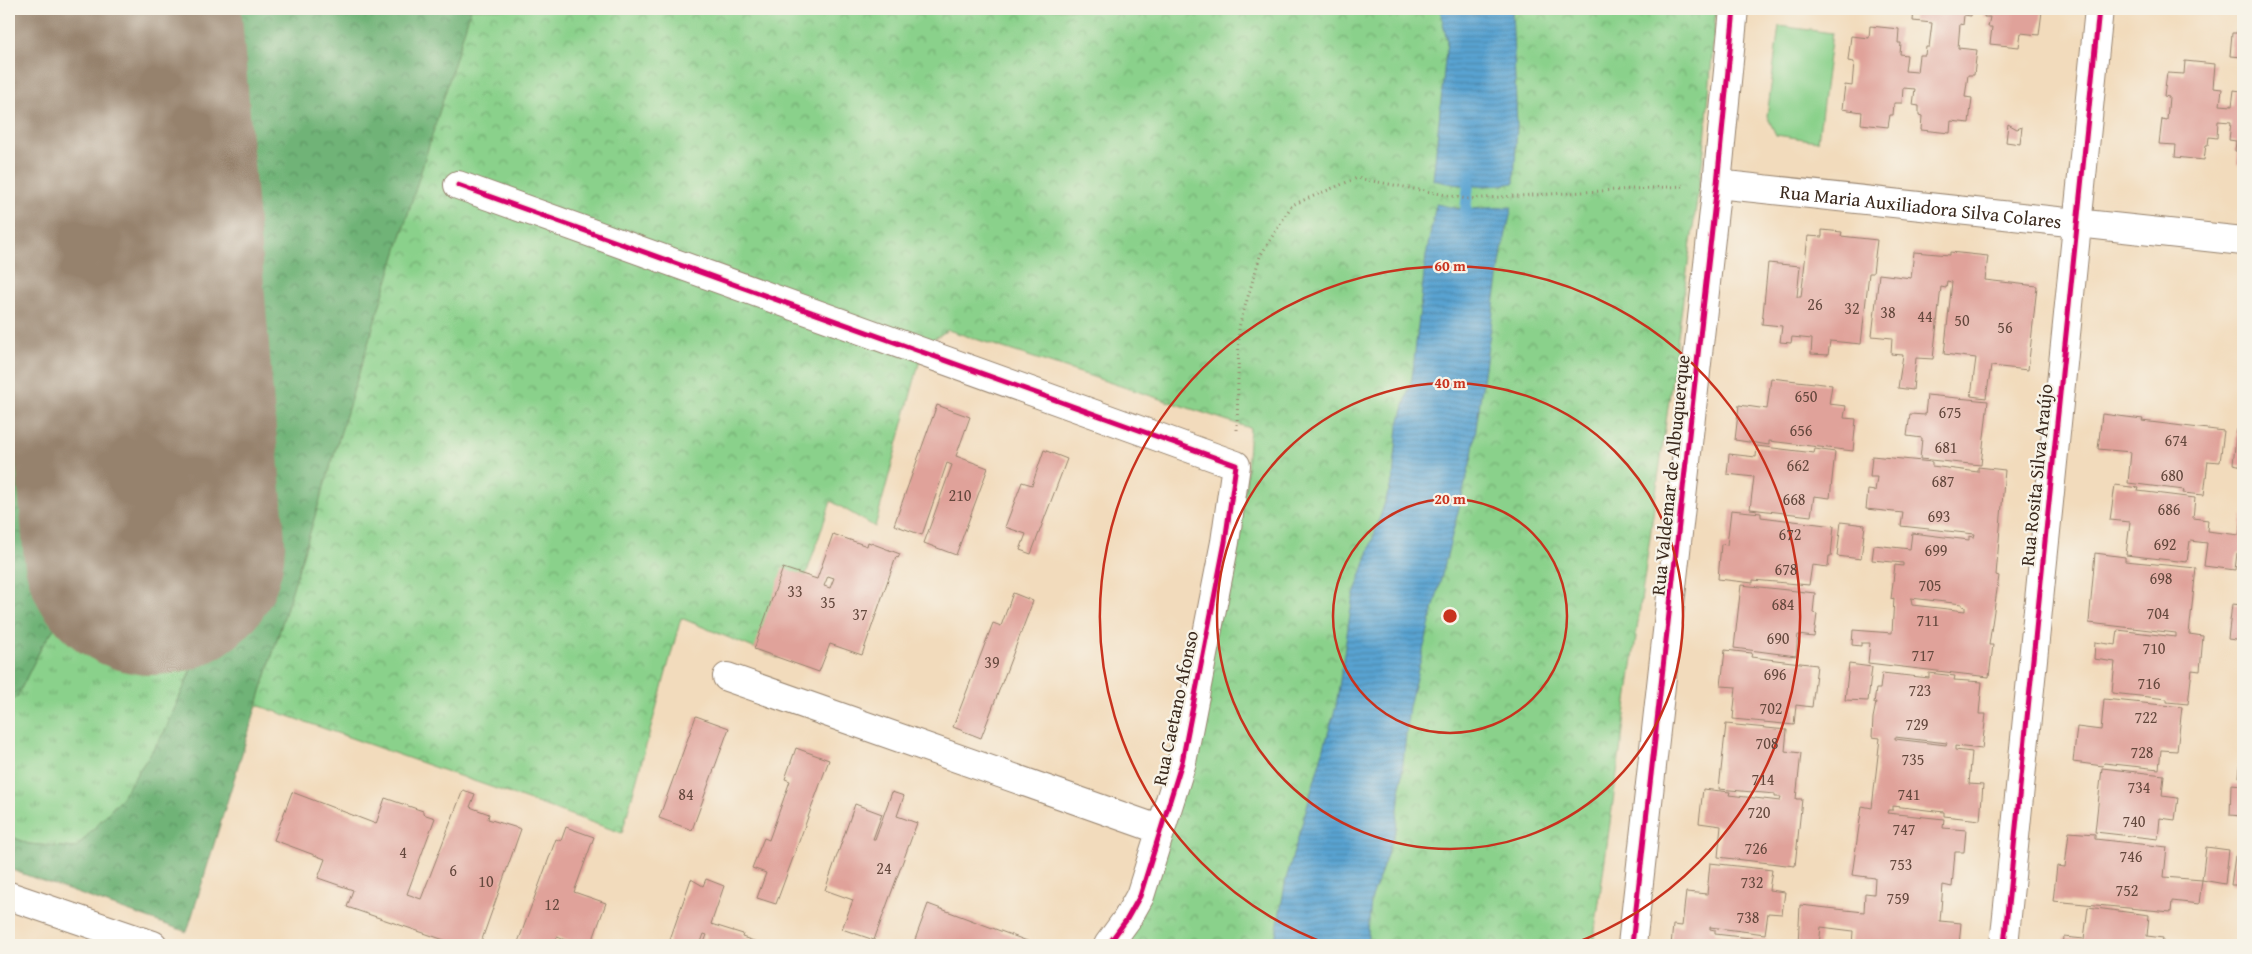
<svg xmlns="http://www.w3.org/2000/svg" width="2252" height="954" viewBox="0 0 2252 954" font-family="'Gentium Book Plus',serif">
  <defs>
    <pattern id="grass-tufts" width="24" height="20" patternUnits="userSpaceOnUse" patternTransform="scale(1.25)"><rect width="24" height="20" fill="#8ad18b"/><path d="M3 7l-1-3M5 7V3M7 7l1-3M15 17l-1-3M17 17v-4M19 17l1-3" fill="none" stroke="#72aa71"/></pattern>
    <pattern id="forest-crowns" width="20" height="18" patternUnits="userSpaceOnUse" patternTransform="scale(1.25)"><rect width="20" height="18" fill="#6fb377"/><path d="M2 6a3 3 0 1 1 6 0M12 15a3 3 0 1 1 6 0" fill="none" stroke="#5c9261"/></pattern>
    <pattern id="park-crowns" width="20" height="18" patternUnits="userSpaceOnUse" patternTransform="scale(1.25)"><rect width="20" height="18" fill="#8ad18b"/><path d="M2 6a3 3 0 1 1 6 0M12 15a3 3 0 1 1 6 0" fill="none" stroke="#72aa71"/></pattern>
    <pattern id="water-rules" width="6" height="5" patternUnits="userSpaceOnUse" patternTransform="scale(1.25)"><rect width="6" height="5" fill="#59a3d1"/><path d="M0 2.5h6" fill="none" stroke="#4b85a9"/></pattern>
  </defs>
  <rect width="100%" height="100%" fill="#f7f3e8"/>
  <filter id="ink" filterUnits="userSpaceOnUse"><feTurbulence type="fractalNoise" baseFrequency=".02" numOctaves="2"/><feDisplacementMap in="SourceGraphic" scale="10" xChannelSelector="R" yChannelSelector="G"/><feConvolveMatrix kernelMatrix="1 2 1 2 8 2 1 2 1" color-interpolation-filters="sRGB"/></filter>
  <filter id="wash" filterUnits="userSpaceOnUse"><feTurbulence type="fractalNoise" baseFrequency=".0096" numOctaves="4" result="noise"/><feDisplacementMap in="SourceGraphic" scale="20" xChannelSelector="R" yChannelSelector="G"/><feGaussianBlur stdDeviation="1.12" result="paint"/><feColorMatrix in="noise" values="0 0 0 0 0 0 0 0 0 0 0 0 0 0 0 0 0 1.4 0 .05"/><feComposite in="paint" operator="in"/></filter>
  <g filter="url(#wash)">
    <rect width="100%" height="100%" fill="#f2dbbc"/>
    <path fill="url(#grass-tufts)" stroke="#627e54" d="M233 540 206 635 165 731 120 800 76 848 28 844 9 835V702L17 696 42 646 105 554Z"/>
    <path fill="url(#forest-crowns)" stroke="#556e4a" d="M9 9H64L105 554 42 646 17 697 9 702Z
      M182 9H471L187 932 9 869V835L28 844 76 848 120 800 165 731 206 635 233 540 193 19Z"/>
    <path fill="url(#park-crowns)" stroke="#627e54" d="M471 9H1716L1705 142 1593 945H1117L1246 484 1250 428 948 330 924 345 875 527 831 501 778 658 681 618 622 833 257 705Z"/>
    <path fill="#8ad18b" stroke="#627e54" d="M1779 26 1832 33 1818 141 1776 135 1767 116Z"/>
    <path fill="url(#water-rules)" stroke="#4a6678" d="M1440 9H1512L1517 126 1514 183C1484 188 1463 187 1433 180L1447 41Z
      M1436 204 1460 209 1512 207 1502 251 1472 456 1409 706 1396 829 1371 901 1367 945H1274L1286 879 1336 706 1352 601 1393 478 1398 427 1412 378 1426 256Z"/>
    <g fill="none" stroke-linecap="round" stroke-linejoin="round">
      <path stroke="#59a3d1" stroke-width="11" d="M1464 223 1470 172"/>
      <path stroke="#96826d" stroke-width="262" d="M110 9 154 544"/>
    </g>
    <g id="blocks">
      <path fill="#e0a29a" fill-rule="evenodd" d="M1914 9H1972L1971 16 1964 15 1963 25 1960 24 1958 48 1977 50 1974 75H1968L1965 97 1972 98 1969 123 1951 121 1950 133 1921 130 1922 116 1919 115V106L1913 105 1915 89 1903 88 1902 103H1894L1893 115H1890L1888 127 1861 124 1862 112 1842 109 1845 85 1852 86 1854 62 1848 61 1851 36 1869 38 1870 26 1899 29 1898 43H1901L1900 54 1907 55 1905 71 1917 72 1919 55H1925L1926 47H1929L1932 23 1913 21Z
        M1985 9H2037L2042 11 2039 35 2021 33 2019 47 1990 44 1992 27H1988L1990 17H1984Z
        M2240 9H2243V57L2230 56 2232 33H2237Z
        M2185 61 2215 64 2213 88 2222 89 2220 105 2232 106 2234 90 2241 91 2243 83V165L2237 164 2238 151H2235L2236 141 2229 140 2231 122 2218 121 2217 138 2209 137 2208 145H2206L2204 160 2175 157 2176 145 2159 144 2162 119 2167 120 2169 97 2164 96 2167 73 2184 74Z
        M2008 124 2017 129 2022 127 2020 144 2006 142Z
        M1822 230 1842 232 1841 236 1877 240 1873 273H1869L1861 344 1830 341 1828 355 1811 354 1812 339 1792 337 1791 343 1780 342 1782 326 1762 324 1768 263 1800 266 1797 297H1801L1808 236 1822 237Z
        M1914 252 1950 255V252L1988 256 1985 280 2037 286 2028 370 1991 366 1986 398 1971 396 1976 358 1944 354 1952 282 1947 281 1946 288 1941 287 1933 359 1916 358 1913 390 1898 388 1903 355 1891 354 1892 338 1872 336 1879 274 1911 278Z
        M1771 378 1832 385 1829 404 1846 406 1844 418 1856 419 1853 451 1769 441V445L1735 440 1739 405 1767 409Z
        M1927 395 1988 401 1981 465 1920 459 1922 438 1907 436 1910 414 1925 415Z
        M937 405 970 417 956 456 988 468 956 555 924 543 952 465 947 463 922 535 894 525Z
        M2102 414 2143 419 2142 421 2224 431 2220 462 2208 461 2204 495 2183 493 2184 490 2128 483 2131 452 2098 449Z
        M2237 429 2243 430V466L2233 464Z
        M1757 446 1814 453 1815 449 1835 452 1830 498 1814 496 1811 516 1750 509 1754 477 1727 474 1729 454 1756 457Z
        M1044 450 1067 459 1031 554 1020 550 1026 534 1005 527 1022 482 1032 485Z
        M1872 456 1932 462V466L1978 472V467L2005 470 1996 575 1999 576 1989 645H1993L1989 677 1868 663 1870 643H1861V646L1852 645 1853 630 1892 633 1894 598 1891 599 1895 565 1903 566V563L1872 560 1874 545 1910 549 1912 533 1969 540V536L1974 537 1975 534 1901 526 1903 513 1866 509 1868 490 1875 491 1877 477H1870ZM1911 598 1962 604V606L1965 607V611L1912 605Z
        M2115 485 2139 488 2138 491 2195 498 2193 518 2208 520 2207 531 2239 535 2243 514V553H2237L2235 570 2204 566 2207 543 2190 541 2187 562 2126 555 2130 522 2110 520Z
        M1731 510 1761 513V517L1834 526 1831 556H1829L1828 567 1812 565 1809 585 1753 580V583L1718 579 1721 544 1727 545Z
        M1841 522 1865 525 1861 559 1837 556Z
        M833 534 867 546 868 542 900 554 898 558 896 557 862 655 830 644 819 672 754 649 783 568 817 579ZM828 576 834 578 830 588 824 586Z
        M2095 553 2125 557V561L2196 568 2189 634 2203 636 2200 671 2192 670 2188 704 2167 702V699L2112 693 2115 662 2094 659 2095 642 2116 645 2118 630 2176 637V633L2089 623Z
        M1741 585 1815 593 1813 613 1817 614 1814 637 1798 635 1796 656 1734 648Z
        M1013 593 1033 601 981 738 953 727 993 623 1001 626Z
        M2232 604 2243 605V641L2228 639Z
        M1725 650 1752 653 1751 657 1817 665 1812 707 1796 705 1794 725 1733 719 1736 687 1721 686Z
        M1849 664 1872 667 1868 701 1845 700Z
        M1882 673 1929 678V673L1955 676 1954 680 1982 682 1979 714H1986L1982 749 1955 746V750L1972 752 1969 784 1983 785 1980 820 1944 816V812L1893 806V810H1888L1887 813 1944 819 1943 828 1966 830 1964 852H1955L1952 887 1943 885 1940 921 1961 923 1959 945H1852L1853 931 1821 927 1819 945H1798L1800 905 1864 912 1865 893 1874 894 1875 878 1852 875 1862 806 1872 808 1880 738 1872 737 1873 718 1876 703H1874L1876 689H1880ZM1895 737 1947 743 1946 745 1895 739Z
        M2104 699 2182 707 2177 751 2161 750 2159 769 2104 763 2103 766 2073 762 2077 727 2101 730Z
        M696 716 729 728 692 830 659 818Z
        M1726 724 1787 730 1785 751 1801 753 1796 799H1802L1795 866 1718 857 1721 826 1699 823 1703 789 1730 792 1729 795 1780 801 1781 797H1775V794L1719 789Z
        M2242 745H2243V777H2239Z
        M796 748 829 760 776 904 757 898 766 873 752 868 764 838 769 840 790 781 785 779Z
        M2102 768 2164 775 2162 796 2178 798 2175 820 2160 818 2158 839 2095 832Z
        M2231 784 2243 785V829L2240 828 2241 816 2230 815Z
        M463 790 475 794 470 807 489 814 488 819 521 829 480 945H459L347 907 353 890 318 878 325 859 274 840 292 792 376 824 385 798 423 811V814L435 818 407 894 421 899Z
        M892 792 904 796 897 816 917 823 874 940 842 929 853 900 825 890 855 804 882 814 873 839H875Z
        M566 827 594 837 574 892 606 903 591 945H579L557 937 554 945H517L556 839 561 841Z
        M2069 832 2095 834V839L2167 847 2164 877 2202 880 2199 904 2172 901 2171 912 2053 901 2057 866 2065 867Z
        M2206 847 2229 850 2225 884 2202 880Z
        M2235 856 2243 857V899L2239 898 2241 885H2231Z
        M1710 863 1772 870 1769 890 1785 892 1782 914 1768 913 1765 934 1710 927V929L1715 930V934L1786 942 1785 945H1671L1673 925 1682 926 1686 892 1707 894Z
        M691 879 703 886 706 879 724 886 711 924 743 934 742 937 760 943 759 945H703L707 935 704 934 700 945H668Z
        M928 904 1038 945H913Z
        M2088 907 2149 915 2147 936 2163 938 2162 945H2063L2064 937 2084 939Z"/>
    </g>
  </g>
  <g filter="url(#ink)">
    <use href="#blocks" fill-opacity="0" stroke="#96826d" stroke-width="1"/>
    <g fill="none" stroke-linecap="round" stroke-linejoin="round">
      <defs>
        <g id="street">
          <path id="s1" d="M1717 184 2243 241"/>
          <path d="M458 185 1236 465 1225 542 1182 762 1140 896 1127 919 1108 945"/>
          <path d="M727 677 1161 830"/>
          <path d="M9 896 153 945"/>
          <path d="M1632 945 1717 184 1734 9"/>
          <path d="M2004 945 2099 9"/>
        </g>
      </defs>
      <use href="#street" stroke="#96826d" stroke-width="30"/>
      <path stroke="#96826d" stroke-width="3" stroke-dasharray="1 4" stroke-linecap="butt" d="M1237 430 1239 327 1260 256 1292 205 1357 178 1467 199 1684 186"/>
      <use href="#street" stroke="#fff" stroke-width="28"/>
      <defs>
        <path id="cycleway" d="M458 185 1236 465 1225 542 1182 762 1140 896 1127 919 1108 945
          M1632 945 1717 184 1734 9
          M2004 945 2099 9"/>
      </defs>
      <use href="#cycleway" stroke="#f7f3e8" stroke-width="8"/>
      <use href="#cycleway" stroke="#d6006c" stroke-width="5"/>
    </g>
  </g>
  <g fill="none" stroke="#c8321e" stroke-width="2.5">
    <circle cx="1450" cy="616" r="117"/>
    <circle cx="1450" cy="616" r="233"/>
    <path d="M1330 945A350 350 0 1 1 1570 945"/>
  </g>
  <g text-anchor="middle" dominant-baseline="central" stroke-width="4.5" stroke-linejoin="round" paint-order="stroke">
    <g font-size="16" fill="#64483d">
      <text x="1815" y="304">26</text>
      <text x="1852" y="308">32</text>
      <text x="1888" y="312">38</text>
      <text x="1925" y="316">44</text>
      <text x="1962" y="320">50</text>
      <text x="2005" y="327">56</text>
      <text x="1806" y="396">650</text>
      <text x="1950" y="412">675</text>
      <text x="1801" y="430">656</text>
      <text x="2176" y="440">674</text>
      <text x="1946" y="447">681</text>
      <text x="1798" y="465">662</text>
      <text x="2172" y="475">680</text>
      <text x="1943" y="481">687</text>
      <text x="960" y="495">210</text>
      <text x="1794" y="499">668</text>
      <text x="2169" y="509">686</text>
      <text x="1939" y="516">693</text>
      <text x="1790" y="534">672</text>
      <text x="2165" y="544">692</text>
      <text x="1936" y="550">699</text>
      <text x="1786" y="569">678</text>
      <text x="2161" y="578">698</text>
      <text x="1930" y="585">705</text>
      <text x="795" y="591">33</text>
      <text x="828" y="602">35</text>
      <text x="1783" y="604">684</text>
      <text x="2158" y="613">704</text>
      <text x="860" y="614">37</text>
      <text x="1928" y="620">711</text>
      <text x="1778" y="638">690</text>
      <text x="2154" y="648">710</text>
      <text x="1923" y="655">717</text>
      <text x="992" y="662">39</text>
      <text x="1775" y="674">696</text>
      <text x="2149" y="683">716</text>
      <text x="1920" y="690">723</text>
      <text x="1771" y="708">702</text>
      <text x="2146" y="717">722</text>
      <text x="1917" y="724">729</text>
      <text x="1767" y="743">708</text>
      <text x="2142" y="752">728</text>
      <text x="1913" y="759">735</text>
      <text x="1763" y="779">714</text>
      <text x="2139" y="787">734</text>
      <text x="686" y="794">84</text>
      <text x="1909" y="794">741</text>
      <text x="1759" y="812">720</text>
      <text x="2134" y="821">740</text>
      <text x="1904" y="829">747</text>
      <text x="1756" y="848">726</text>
      <text x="403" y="852">4</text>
      <text x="2131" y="856">746</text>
      <text x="1901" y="864">753</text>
      <text x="884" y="868">24</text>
      <text x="453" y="870">6</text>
      <text x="486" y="881">10</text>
      <text x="1752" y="882">732</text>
      <text x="2127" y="890">752</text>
      <text x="1898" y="898">759</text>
      <text x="552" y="904">12</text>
      <text x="1748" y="917">738</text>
    </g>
    <g font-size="19" fill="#3b2a1e" stroke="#f7f3e8">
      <text stroke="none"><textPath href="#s1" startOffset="205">Rua Maria Auxiliadora Silva Colares</textPath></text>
      <text transform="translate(1670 475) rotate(-84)">Rua Valdemar de Albuquerque</text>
      <text transform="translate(2036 475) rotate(-84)">Rua Rosita Silva Araújo</text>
      <text transform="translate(1175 708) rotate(-78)">Rua Caetano Afonso</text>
    </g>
  </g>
  <circle cx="1450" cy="616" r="8" fill="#c8321e" stroke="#f7f3e8" stroke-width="2.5"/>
  <g font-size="15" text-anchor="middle" font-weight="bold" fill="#c8321e" stroke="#f7f3e8" stroke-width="4.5" stroke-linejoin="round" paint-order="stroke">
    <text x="1450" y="271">60 m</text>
    <text x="1450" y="388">40 m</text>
    <text x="1450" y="504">20 m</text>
  </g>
  <rect width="2252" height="954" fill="none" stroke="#f7f3e8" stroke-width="30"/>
</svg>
